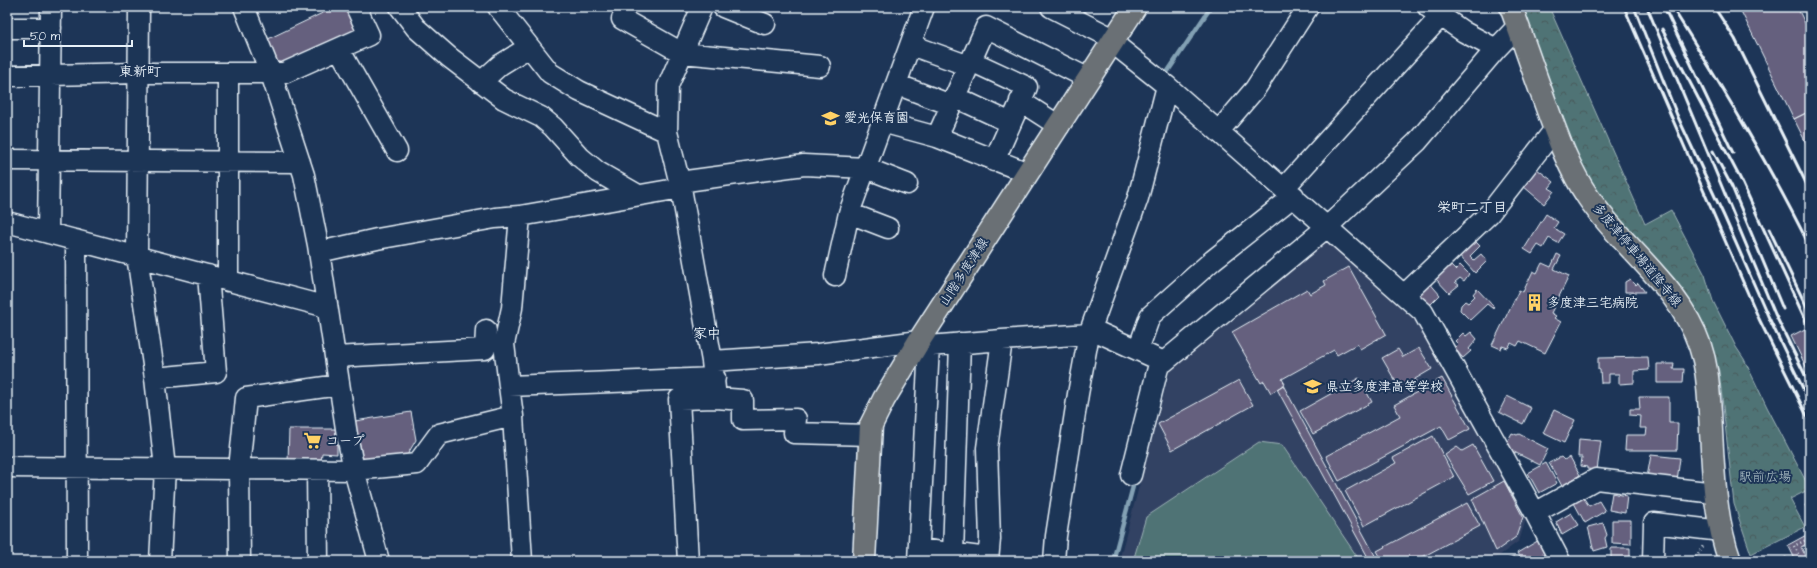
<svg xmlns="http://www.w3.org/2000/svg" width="1817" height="568" viewBox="0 0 1817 568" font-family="'Architects Daughter','Klee One',sans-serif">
  <defs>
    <pattern id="park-crowns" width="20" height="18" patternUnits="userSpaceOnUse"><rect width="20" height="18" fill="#4f7374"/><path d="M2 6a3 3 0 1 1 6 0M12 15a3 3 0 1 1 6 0" fill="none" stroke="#4a5b5d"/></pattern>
  </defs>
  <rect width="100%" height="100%" fill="#1d3557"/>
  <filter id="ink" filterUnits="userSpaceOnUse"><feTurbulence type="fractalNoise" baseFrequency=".025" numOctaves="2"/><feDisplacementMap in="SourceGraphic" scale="8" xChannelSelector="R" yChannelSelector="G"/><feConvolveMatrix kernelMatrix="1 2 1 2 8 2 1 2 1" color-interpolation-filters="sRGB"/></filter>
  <g filter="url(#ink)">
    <path fill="#334263" d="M1326 234 1419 317 1527 516 1519 541 1492 561H1119L1171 367Z"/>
    <path fill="#4f7374" stroke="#9cb2b6" d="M1259 442 1282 445 1360 561H1133L1146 517Z"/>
    <path fill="url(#park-crowns)" stroke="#9cb2b6" d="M1521 7H1549L1645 224 1671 210 1705 275 1713 301 1736 347 1744 359 1767 407 1810 489 1790 499 1805 527 1751 554 1734 504 1719 371 1707 337 1675 279 1608 207 1591 184 1570 143Z"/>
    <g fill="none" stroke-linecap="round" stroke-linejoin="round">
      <path stroke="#83a1b4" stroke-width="4.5" d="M1164 77 1211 7
        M1113 561 1135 479"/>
    </g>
    <path fill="#65617e" stroke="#e8f1f8" d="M335 7H347L358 30 276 69 266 40Z
      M1739 7H1797L1810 33V111L1794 119Z
      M1810 111V151L1794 119Z
      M1537 169 1554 182 1549 188 1554 191 1544 204 1523 186Z
      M1546 214 1558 222 1554 228 1564 234 1558 243 1549 238 1543 248 1538 245 1532 254 1524 249Z
      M1472 238 1480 246 1470 256 1474 260 1481 254 1487 261 1475 273 1457 253Z
      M1557 254 1561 256 1554 269 1569 276 1551 313 1556 316 1554 318 1561 322 1545 353 1520 341 1517 346 1511 343 1508 348 1502 346 1501 349 1492 345 1519 290 1523 292 1533 271 1537 273 1542 263 1551 267Z
      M1449 264 1455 270 1460 265 1469 274 1464 281 1460 278 1455 282 1459 285 1449 293 1435 278Z
      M1349 267 1386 334 1360 349 1357 344 1337 355 1334 350 1282 379 1285 384 1271 393 1264 381 1261 383 1232 332 1307 289 1310 294 1326 285 1324 281Z
      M1630 279 1636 285 1638 283 1645 292H1625V282Z
      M1428 281 1440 295 1428 307 1416 293Z
      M1477 289 1494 307 1492 308 1487 304 1470 320 1460 310 1461 305 1465 301 1468 303 1475 296 1473 294Z
      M1805 329 1810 339V375L1791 336Z
      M1471 332 1477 339 1469 349 1471 351 1463 358 1454 348 1458 344 1455 341 1463 333 1466 336Z
      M1419 348 1432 369 1415 379 1416 382 1401 391 1382 358 1398 349 1403 357Z
      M1648 357 1649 370 1634 371V383L1619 384V374H1609V383H1601L1600 370 1598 369V358Z
      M1657 364H1674L1673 369H1684L1683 383H1657Z
      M1359 378 1372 402 1313 434 1300 411Z
      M1442 378 1470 429 1449 440 1441 426 1339 481 1326 456 1400 416 1394 405Z
      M1239 380 1253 405 1172 450 1158 424Z
      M1283 385 1378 561H1370L1277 389Z
      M1507 396 1531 408 1523 424 1499 412Z
      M1639 397H1669V423H1678L1677 450H1625L1626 435H1646L1647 428H1640L1641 416 1630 415V409H1640Z
      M1554 410 1575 420 1564 443 1543 433Z
      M411 412 416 440 406 457 363 461 355 421Z
      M289 429H337V454L322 453 321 462H288Z
      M1512 433 1517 435 1519 434 1548 449 1540 465 1512 451 1507 442Z
      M1433 436 1454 477 1364 526 1345 491 1396 463 1393 458Z
      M1579 439 1601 441 1597 470 1587 469V467L1581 466 1582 457H1578Z
      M1473 445 1493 481 1469 494 1445 455 1457 447 1462 451Z
      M1651 455 1680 458 1677 481 1647 477Z
      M1561 457 1564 460 1570 457 1580 475 1562 486 1549 463Z
      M1546 463 1557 483 1539 493 1528 473Z
      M1504 481 1523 517 1516 537 1496 551 1472 499Z
      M1612 493 1627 496 1625 513 1609 510Z
      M1583 497 1589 506 1599 501 1605 511 1585 523 1574 503Z
      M1810 502V516L1805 505Z
      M1467 503 1480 526 1415 561H1383L1377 551Z
      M1571 513 1579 525 1562 535 1556 522Z
      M1612 520H1631V544L1612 543Z
      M1603 523 1607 535 1605 538 1607 547 1594 551 1588 527Z
      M1810 533V542L1801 547 1808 561H1796L1788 545Z
      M1541 539 1548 552 1532 561H1522L1517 553Z
      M1611 548H1630V561H1611Z
      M1514 557 1515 561H1503Z
      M1786 557 1789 561H1779Z"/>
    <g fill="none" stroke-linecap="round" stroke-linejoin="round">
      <defs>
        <path id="minor" d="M139 7 137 256 155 378
          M244 7 271 74 304 175 318 245 347 435 354 470 379 561
          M400 7 416 28 449 57 504 99 541 117 553 127 580 157 598 172 638 195
          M498 7 550 73 579 91 667 132
          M723 7 765 24
          M1051 7 1106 35 1113 43 1167 86 1423 312 1535 513 1560 561
          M1428 7 1464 32 1496 49
          M622 19 682 53 820 66
          M7 28H51
          M911 45 969 66
          M339 49 397 151
          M971 61 1027 87 994 161
          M228 74V281
          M7 76 138 73H284L369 35 356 7
          M481 82 500 65 529 47
          M896 84 951 105
          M955 97 1011 123
          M1020 101 1059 126
          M882 122 937 137 1028 173
          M1219 131 1255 89 1308 7
          M937 137 986 27 1089 79
          M7 160 300 162
          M679 182 804 165 866 168 907 184
          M1284 188 1441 16
          M849 213 888 228
          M7 222 327 307
          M48 233 51 7
          M76 240 77 561
          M319 252 377 239 495 218 520 216
          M835 276 849 213 924 7
          M1404 295 1489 214 1555 129
          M1091 329 1164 362 1327 227 1417 142 1496 49 1518 26
          M1138 350 1150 316 1213 260 1294 196
          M335 357 485 349 486 330
          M712 361 818 354 919 341 929 346 1002 340 1089 334 1138 198 1167 86
          M509 386 504 344 512 308 520 216 681 188
          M716 398 743 400V420L796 419 794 433 870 435
          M513 416 522 561
          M7 467 354 470 417 464 439 434 513 416 509 386 715 378
          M317 470 318 561
          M1131 475 1160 360
          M1535 513 1596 479 1715 493
          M919 549 988 558
          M953 554 960 343
          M160 561 165 468 155 378 216 372 208 275
          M240 561 239 469 246 398 339 385
          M688 561 679 399 716 398 712 361 681 188 667 132 668 86 702 7
          M918 561 929 346
          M988 561 990 539 987 448 1002 340
          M1054 561 1056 536 1078 394 1089 334
          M1653 561 1654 523 1721 531"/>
        <path id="major" d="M1511 7C1522 37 1532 67 1543 97 1556 132 1567 166 1588 197 1623 249 1679 285 1700 346 1708 369 1708 389 1710 412 1713 462 1713 514 1730 561
          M864 561 871 425 884 399 919 341 1135 7"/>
      </defs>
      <use href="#minor" stroke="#e8f1f8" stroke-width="23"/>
      <use href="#major" stroke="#e8f1f8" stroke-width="25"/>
      <path stroke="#e8f1f8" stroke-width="2.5" stroke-dasharray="1 3" stroke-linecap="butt" d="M1694 561 1703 546
        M1802 561 1794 546 1810 538"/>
      <use href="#minor" stroke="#1d3557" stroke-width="20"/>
      <use href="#major" stroke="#6a7074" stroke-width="22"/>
      <path stroke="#e8f1f8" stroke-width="3" d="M1624 7 1759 319 1810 422
        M1634 7 1677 115 1724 216 1768 316 1810 403
        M1647 7 1775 314 1810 385
        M1664 7 1733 153
        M1672 7C1721 85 1769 164 1810 247
        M1714 7 1735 39 1810 191
        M1662 29 1741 180 1810 330
        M1713 151 1732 187 1783 309
        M1769 229 1810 314"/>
    </g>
  </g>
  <defs>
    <symbol id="school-bare" viewBox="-9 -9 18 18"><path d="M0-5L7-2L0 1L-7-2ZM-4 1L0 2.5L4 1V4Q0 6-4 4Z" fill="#ffd166" stroke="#1d3557" stroke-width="2.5" paint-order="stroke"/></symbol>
    <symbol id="building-bare" viewBox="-9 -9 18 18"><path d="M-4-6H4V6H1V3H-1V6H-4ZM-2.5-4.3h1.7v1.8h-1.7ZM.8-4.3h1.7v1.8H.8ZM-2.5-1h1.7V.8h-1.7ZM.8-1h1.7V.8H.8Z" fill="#ffd166" stroke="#1d3557" stroke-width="2.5" paint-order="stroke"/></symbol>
    <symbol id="supermarket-bare" viewBox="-9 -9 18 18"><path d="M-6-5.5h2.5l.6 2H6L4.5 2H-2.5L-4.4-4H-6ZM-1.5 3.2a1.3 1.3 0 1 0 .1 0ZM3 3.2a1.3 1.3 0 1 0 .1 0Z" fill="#ffd166" stroke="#1d3557" stroke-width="2.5" paint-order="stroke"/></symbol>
  </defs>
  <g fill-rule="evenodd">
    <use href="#school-bare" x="818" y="106" width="25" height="25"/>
    <use href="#building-bare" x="1522" y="290" width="25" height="25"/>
    <use href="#school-bare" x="1300" y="374" width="25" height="25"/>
    <use href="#supermarket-bare" x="300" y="428" width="25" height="25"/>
  </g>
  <g text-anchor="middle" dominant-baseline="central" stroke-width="4" stroke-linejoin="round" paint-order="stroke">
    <g font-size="13" font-weight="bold" fill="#e8f1f8" stroke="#1d3557" text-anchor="start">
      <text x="844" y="118">愛光保育園</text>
      <text x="1547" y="303">多度津三宅病院</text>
      <text x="1326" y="387">県立多度津高等学校</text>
      <text x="326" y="441">コープ</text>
    </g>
    <g font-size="13" fill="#e8f1f8" stroke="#1d3557">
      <text transform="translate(1637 255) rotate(50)">多度津停車場道隆寺線</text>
      <text transform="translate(964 272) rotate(-57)">山階多度津線</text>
    </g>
    <g font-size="13" fill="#b2c5ca" stroke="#1d3557">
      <text x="1765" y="477">駅前広場</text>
    </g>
    <g font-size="14" font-weight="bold" fill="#e8f1f8" stroke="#1d3557">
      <text x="140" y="72">東新町</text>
      <text x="1472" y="208">栄町二丁目</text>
      <text x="707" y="334">家中</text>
    </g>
  </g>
  <rect width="1817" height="568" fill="none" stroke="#1d3557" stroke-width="24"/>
  <rect x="12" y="12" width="1793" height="544" fill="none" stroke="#e8f1f8" stroke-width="1.5" filter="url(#ink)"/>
  <path d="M24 40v6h108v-6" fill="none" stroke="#e8f1f8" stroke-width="2"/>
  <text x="30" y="40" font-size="12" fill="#e8f1f8" stroke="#1d3557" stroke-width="3" paint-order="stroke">50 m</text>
</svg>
